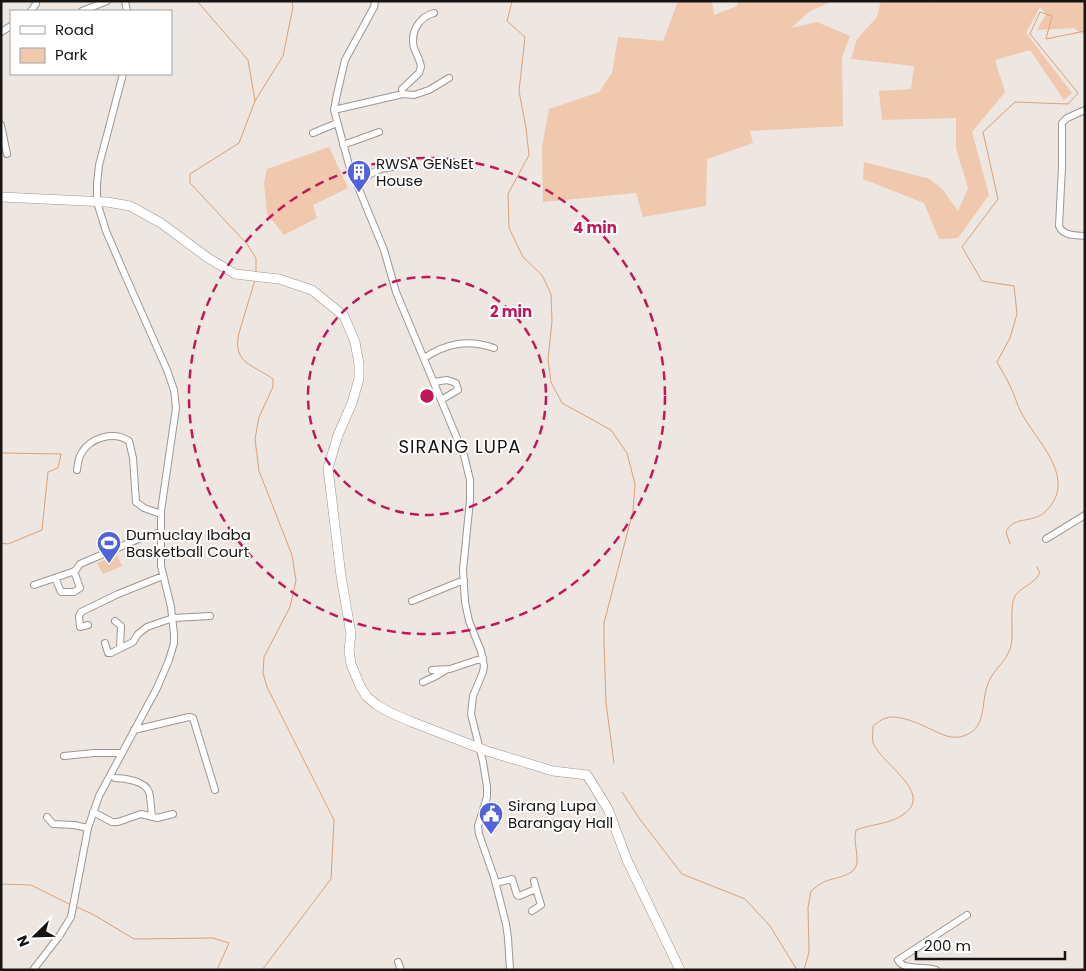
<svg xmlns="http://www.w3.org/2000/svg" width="1086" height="971" viewBox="0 0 1086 971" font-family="Poppins,sans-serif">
  <rect width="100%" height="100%" fill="#ede6e1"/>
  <path fill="#efc8ad" d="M678 1H712L714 15 737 6 738 1H833L810 11 791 28 817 22 850 36 842 57 843 126 750 131 753 143 707 159 706 206 643 217 636 193 543 202 542 147 549 109 599 92 612 73 618 37 663 41Z
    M881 1H929L930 3 932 1H1085V36L1074 28 1037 30 1046 14 1040 7 1026 33 1072 93 1064 100 1030 50 995 60 1005 92 972 132 989 195 958 238 939 239 924 203 863 179 864 162 930 179 943 190 958 211 968 188 956 148V118L882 120 879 91 911 89 914 66 851 59 857 39 877 17Z
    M329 147 348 188 313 205 317 218 284 235 267 214 264 183 267 169Z
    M117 555 122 566 103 574 97 563Z"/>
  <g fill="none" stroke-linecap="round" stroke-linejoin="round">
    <path stroke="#dba177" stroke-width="1" d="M197 1 248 60 255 101 239 143 190 174V183L247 244 256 258V273
      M512 1 507 21 525 37 519 91 526 128 529 155 508 194 509 228 523 257 542 275 551 294 552 321 548 360 551 382 562 403 611 430 627 453 635 484 633 511 604 623V643L606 703 614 763
      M255 101 283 56 293 7 292 1
      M255 280 239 333C232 364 253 364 273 379V387L259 417 255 439 259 471 292 555 296 581 290 607 264 657 263 673 267 687 334 820 331 879 262 970
      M1 453 61 454 58 468 48 472 42 530 8 544 1 543
      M1010 544 1006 532C1014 515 1032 524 1045 512 1079 480 1038 443 1022 414 1017 406 1015 395 1010 386 1007 378 1001 370 997 362L1010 338 1017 314 1014 286 982 281 962 247 998 199 983 132 1015 102 1068 104 1078 93 1030 34 1040 12 1052 16 1046 39 1085 31
      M622 792 639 818 682 874 745 899 770 926 797 970
      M1 884 31 885 71 905
      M75 906 94 915 134 939 213 938 229 943 217 970
      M804 970 809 952 808 907 811 891C815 888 819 884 824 882 834 877 856 877 857 862 858 851 853 843 856 830 871 824 891 824 904 814 935 792 878 762 873 742 872 737 873 730 873 726 877 723 882 719 886 718 903 713 928 729 944 735 951 738 959 738 966 735 988 726 980 700 989 681 995 668 1007 661 1011 646 1014 632 1009 607 1015 596 1021 587 1034 584 1040 573L1037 567"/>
    <defs>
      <path id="minor" d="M125 1 127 11
        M375 1 374 7 345 60 337 94 334 110 349 165 384 250 396 292 464 455 470 480V500L463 570 465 602 469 621 481 651 484 666 483 672 473 696 471 714 483 762 487 787V797L478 826 479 834 494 877 506 924 508 938 510 970
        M31 11 36 4V1
        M82 11 107 1
        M1 32 11 26
        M403 94 402 89 419 73 421 67C420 59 416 54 414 48 410 32 419 17 434 13
        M334 110 403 94 414 95 429 90 449 78
        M1085 110 1067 118 1062 123V167L1059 226C1063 236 1075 235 1085 236
        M1 125 7 154
        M313 133 337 123
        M343 145 379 132
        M357 181 380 169 393 167 401 162
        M424 358C447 343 468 339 494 348
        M434 382 447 380 456 383 458 390 441 400
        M77 470C78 464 78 459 81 454 90 437 114 431 129 441L133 458 136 502 144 508 161 514
        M1046 539 1085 515
        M55 578 61 592H74L80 588 74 571
        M34 585 75 571 80 564 143 537 161 532
        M412 601 464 580
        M115 621 121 626 120 648
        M88 625 80 627 79 616 81 612 118 594 163 576
        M105 643 108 653H111L133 642 138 634 147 627 173 618 210 616
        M432 670 450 669 483 658
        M423 682 436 676 446 670
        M134 730 189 717 193 718 215 790
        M64 756 94 753H121
        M115 778C125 778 145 781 149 792 151 799 151 809 152 817
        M93 812 112 822H118L141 814 157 818 173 814
        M47 817 53 824 74 825 88 828
        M496 883 512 879 517 895 519 896 536 889 534 881
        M532 911 541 905 536 889
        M398 962 401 970
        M33 970 60 935 71 917 88 828 99 796 157 688 169 660 174 643V634L171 607 161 566V511L176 408 174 390 167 370 125 275 106 231 97 202V184L99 165 123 74
        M936 970C925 966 903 971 898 960L967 915"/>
      <path id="major" d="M1 197 107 202 130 206 161 223 208 258 235 274 279 279 312 290 344 316 355 342 359 364V379L352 403 338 435 328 468 341 576 351 634 349 650 351 664 360 686 367 697 377 705 391 713 412 722 487 751 553 771 587 775 608 809 627 860 680 970"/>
    </defs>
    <use href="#minor" stroke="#9d9692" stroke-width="8"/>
    <use href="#major" stroke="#9d9692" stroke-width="10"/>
    <use href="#minor" stroke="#fff" stroke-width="6"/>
    <use href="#major" stroke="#fff" stroke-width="9"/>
  </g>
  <g fill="none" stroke="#c2185b" stroke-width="2.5" stroke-dasharray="9 6">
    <circle cx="427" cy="396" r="119"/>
    <circle cx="427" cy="396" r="238"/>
  </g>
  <defs>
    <symbol id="building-pin" viewBox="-11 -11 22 30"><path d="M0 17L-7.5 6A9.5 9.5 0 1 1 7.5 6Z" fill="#5262d8" stroke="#fff"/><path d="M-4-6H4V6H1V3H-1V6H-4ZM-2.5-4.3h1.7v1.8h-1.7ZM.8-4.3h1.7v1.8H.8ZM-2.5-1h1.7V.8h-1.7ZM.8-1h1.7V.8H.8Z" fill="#fff"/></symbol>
    <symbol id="stadium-pin" viewBox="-11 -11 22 30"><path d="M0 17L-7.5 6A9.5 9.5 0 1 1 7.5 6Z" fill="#5262d8" stroke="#fff"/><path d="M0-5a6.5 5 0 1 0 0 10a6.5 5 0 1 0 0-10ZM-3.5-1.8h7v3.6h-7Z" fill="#fff"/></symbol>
    <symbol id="civic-pin" viewBox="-11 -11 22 30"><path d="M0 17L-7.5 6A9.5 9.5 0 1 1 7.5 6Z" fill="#5262d8" stroke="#fff"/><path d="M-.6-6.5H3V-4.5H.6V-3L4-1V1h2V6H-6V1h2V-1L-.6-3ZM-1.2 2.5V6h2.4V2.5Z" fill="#fff"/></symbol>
  </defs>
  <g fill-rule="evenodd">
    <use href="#building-pin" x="345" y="158" width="28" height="38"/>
    <use href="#stadium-pin" x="95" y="529" width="28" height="38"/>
    <use href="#civic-pin" x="477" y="800" width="28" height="38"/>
  </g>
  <g text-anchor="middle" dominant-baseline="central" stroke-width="4" stroke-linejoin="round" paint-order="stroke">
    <g font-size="15" fill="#171513" stroke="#fff" text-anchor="start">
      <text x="376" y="163">RWSA GENsEt<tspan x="376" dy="17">House</tspan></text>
      <text x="126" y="534">Dumuclay Ibaba<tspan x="126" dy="17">Basketball Court</tspan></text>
      <text x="508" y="805">Sirang Lupa<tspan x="508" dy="17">Barangay Hall</tspan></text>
    </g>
    <g font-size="18" letter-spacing="1" fill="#171513" stroke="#fff">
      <text x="460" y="446">SIRANG LUPA</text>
    </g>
  </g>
  <circle cx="427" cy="396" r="8" fill="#c2185b" stroke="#fff" stroke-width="2.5"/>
  <g font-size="15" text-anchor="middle" font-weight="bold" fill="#c2185b" stroke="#fff" stroke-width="4" stroke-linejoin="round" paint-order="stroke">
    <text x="595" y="233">4 min</text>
    <text x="511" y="317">2 min</text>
  </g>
  <rect width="1086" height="971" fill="none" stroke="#171513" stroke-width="5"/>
  <rect x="10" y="10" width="162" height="65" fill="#ffffff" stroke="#a2a1a1"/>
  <rect x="20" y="26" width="25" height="8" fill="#ffffff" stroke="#a2a1a1"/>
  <text x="55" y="35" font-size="15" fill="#171513">Road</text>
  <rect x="20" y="48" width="25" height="15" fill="#efc8ad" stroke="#a2a1a1"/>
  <text x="55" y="60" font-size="15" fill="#171513">Park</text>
  <g transform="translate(35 936) rotate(247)" stroke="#ffffff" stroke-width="4" paint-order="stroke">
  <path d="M0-4L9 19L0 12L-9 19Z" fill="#171513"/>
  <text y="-8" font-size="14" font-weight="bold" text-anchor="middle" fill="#171513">N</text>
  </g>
  <path d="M916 951v8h149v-8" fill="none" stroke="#171513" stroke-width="2.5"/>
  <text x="924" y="951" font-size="15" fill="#171513" stroke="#ffffff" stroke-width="4" paint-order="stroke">200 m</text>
</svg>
